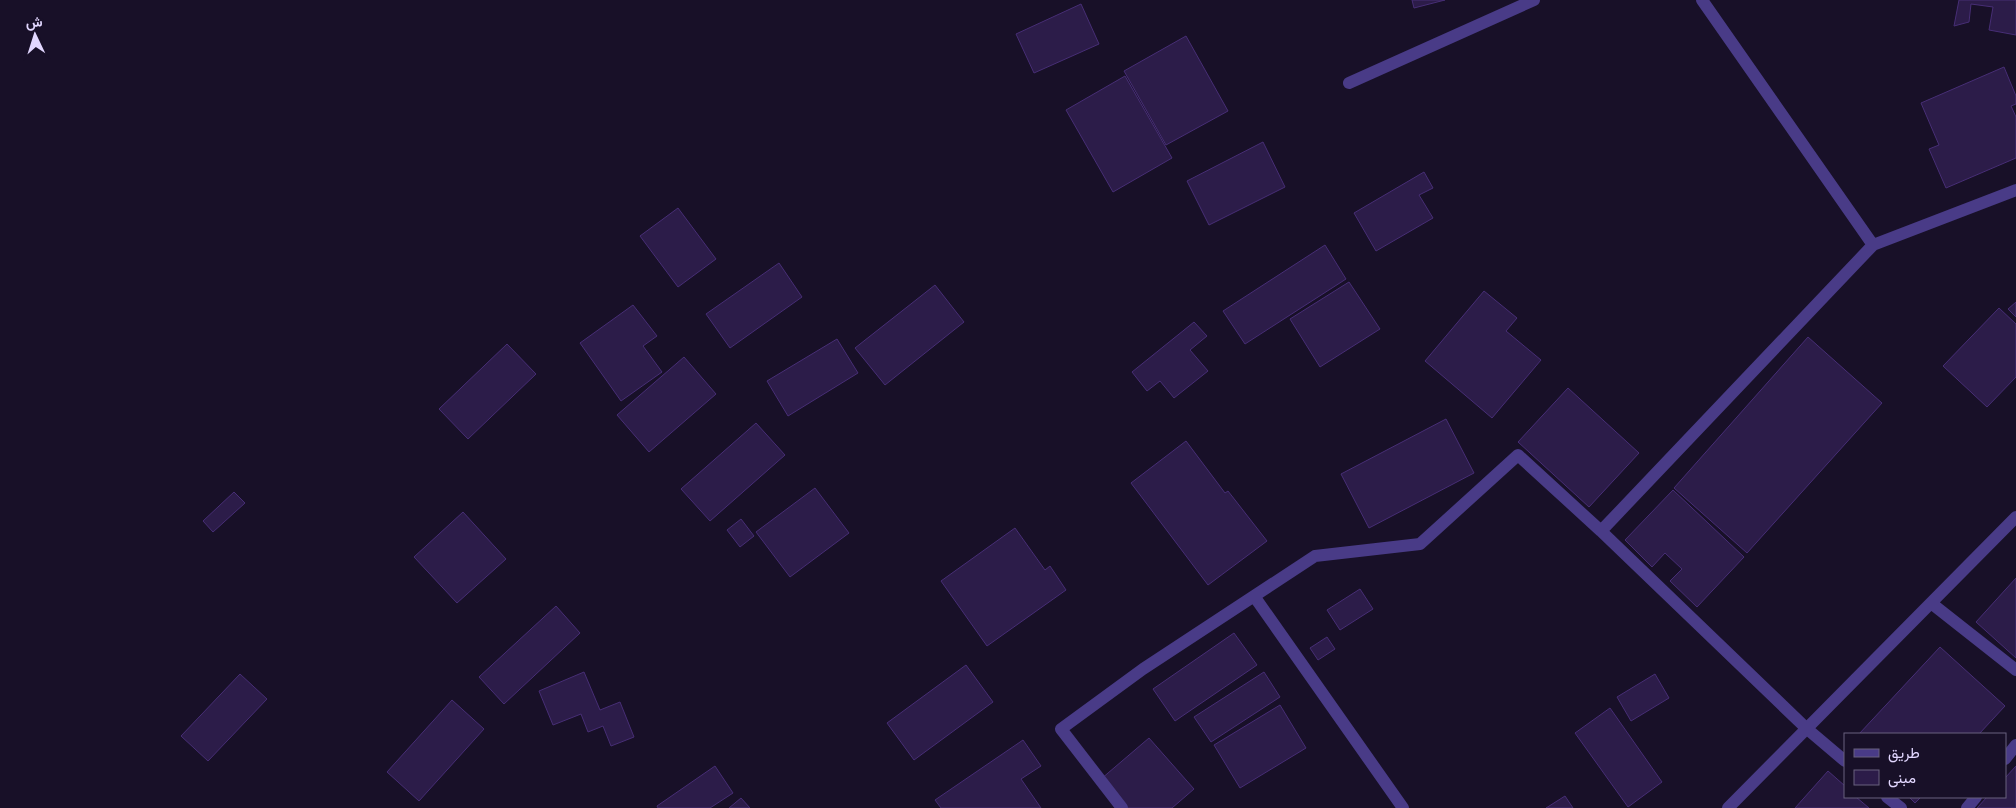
<svg xmlns="http://www.w3.org/2000/svg" width="2016" height="808" viewBox="0 0 2016 808" font-family="'Fira Sans Condensed',Vazirmatn,sans-serif">
  <rect width="100%" height="100%" fill="#181028"/>
  <path fill="#2c1c49" stroke="#472e75" d="M1412 0H1445L1414 8Z
    M1959 0H2016V35L1989 30 1993 7 1971 4 1969 22 1954 26Z
    M1081 4 1099 44 1034 73 1016 34Z
    M1186 36 1228 111 1166 145 1124 71Z
    M2004 67 2016 96V104L2011 106 2016 117V158L1946 188 1929 149 1939 145 1921 103Z
    M1125 76 1172 158 1113 192 1066 110Z
    M1263 142 1285 187 1209 225 1187 181Z
    M1424 172 1433 188 1419 195 1433 218 1376 251 1354 213Z
    M678 208 716 259 678 287 640 236Z
    M1325 245 1346 279 1245 344 1223 311Z
    M779 263 802 297 730 348 706 314Z
    M1349 282 1380 329 1320 367 1290 319Z
    M935 285 964 322 885 385 855 348Z
    M1484 291 1517 318 1506 331 1541 360 1492 418 1425 361Z
    M2016 302V317L2008 309Z
    M633 305 657 336 643 346 662 372 621 401 580 343Z
    M1999 308 2016 324V377L1987 407 1943 366Z
    M1194 322 1207 336 1190 350 1208 371 1174 398 1160 381 1147 391 1132 372Z
    M1808 337 1882 403 1747 553 1674 488Z
    M837 339 858 373 788 416 767 381Z
    M507 344 536 374 468 439 439 409Z
    M684 357 716 394 649 452 617 415Z
    M1568 388 1639 453 1589 507 1518 442Z
    M1446 419 1474 473 1369 528 1341 474Z
    M756 423 785 455 710 521 681 489Z
    M1186 441 1225 493 1228 491 1267 541 1208 585 1131 483Z
    M815 488 849 533 790 577 756 532Z
    M1673 490 1744 557 1697 607 1670 581 1682 569 1665 553 1652 567 1625 540Z
    M234 492 245 503 213 532 203 521Z
    M463 512 506 559 457 603 414 557Z
    M741 519 754 536 740 547 727 530Z
    M1015 528 1045 570 1050 566 1066 590 987 646 941 581Z
    M2016 578V658L1976 622Z
    M1360 589 1373 609 1340 630 1327 610Z
    M556 606 580 633 504 704 479 677Z
    M1234 633 1257 665 1175 721 1153 689Z
    M1327 637 1335 649 1318 660 1310 648Z
    M1940 647 2005 706 1979 734H1859Z
    M966 665 993 702 914 760 887 723Z
    M584 672 600 710 620 702 634 737 611 746 603 726 588 732 581 714 553 725 539 691Z
    M1264 672 1280 697 1211 742 1194 717Z
    M240 674 267 699 208 761 181 736Z
    M1655 674 1669 698 1631 721 1617 697Z
    M452 700 484 729 419 801 387 772Z
    M1280 705 1306 748 1240 788 1214 745Z
    M1610 708 1662 782 1628 807 1575 733Z
    M1149 738 1194 789 1172 808H1127L1101 779Z
    M1023 740 1041 766 1021 779 1041 808H941L935 800Z
    M715 766 733 793 710 808H658L657 806Z
    M2016 766V808H1977L1987 797H2005V778Z
    M1828 771 1845 786V797H1856L1869 808H1795Z
    M1565 796 1573 808H1546Z
    M1909 797H1921L1915 803Z
    M741 798 750 808H729Z"/>
  <g fill="none" stroke-linecap="round" stroke-linejoin="round">
    <path stroke="#493b87" stroke-width="12" d="M1349 83 1534 0
      M1873 245 2016 190
      M1601 531 1873 245 1702 0
      M1254 596 1403 808
      M1931 603 2016 670
      M2005 759 2016 745
      M1887 797 1901 808
      M1122 808 1061 729 1143 669 1315 556 1420 544 1518 455 1601 531 1806 728 1845 761
      M1728 808 2016 517
      M1967 808 1976 797"/>
  </g>
  <rect x="1844" y="733" width="162" height="65" fill="#181028" stroke="#69607e"/>
  <rect x="1854" y="749" width="25" height="8" fill="#493b87" stroke="#69607e"/>
  <text x="1888" y="758" font-size="15" fill="#e2d7ff">طريق</text>
  <rect x="1854" y="770" width="25" height="15" fill="#2c1c49" stroke="#69607e"/>
  <text x="1888" y="783" font-size="15" fill="#e2d7ff">مبنى</text>
  <g transform="translate(35 35) rotate(356)" stroke="#181028" stroke-width="4" paint-order="stroke">
  <path d="M0-4L9 19L0 12L-9 19Z" fill="#e2d7ff"/>
  <text y="-8" font-size="14" font-weight="bold" text-anchor="middle" fill="#e2d7ff">ش</text>
  </g>
</svg>
